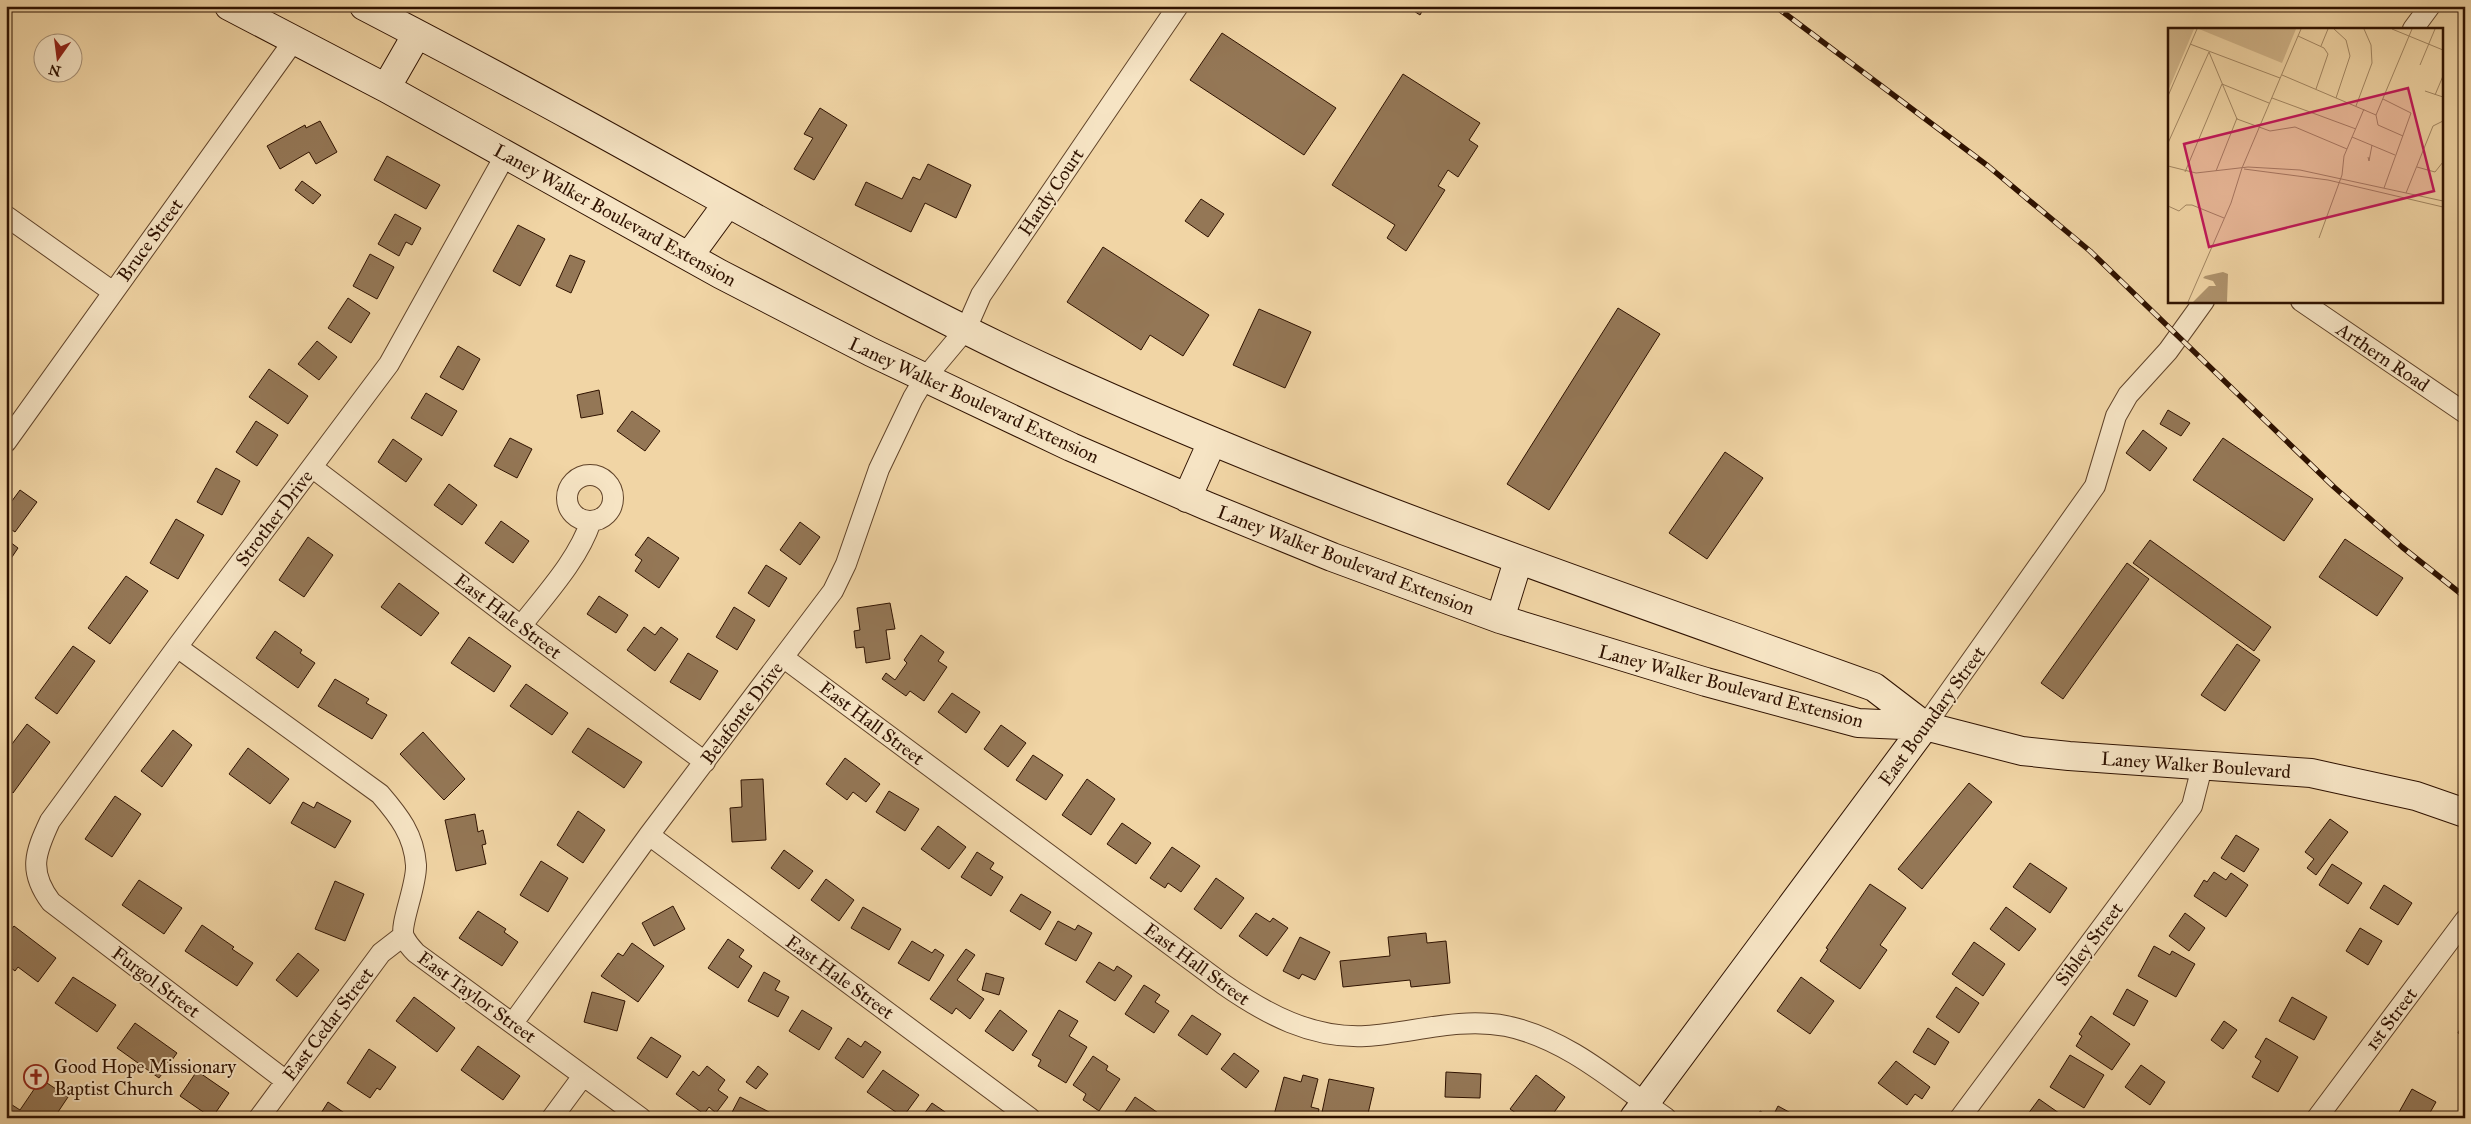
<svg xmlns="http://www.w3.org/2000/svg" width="2471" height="1124" viewBox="0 0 2471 1124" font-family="'IM FELL Great Primer',serif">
  <rect width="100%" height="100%" fill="#f1d5a5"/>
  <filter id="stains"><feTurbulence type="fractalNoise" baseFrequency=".004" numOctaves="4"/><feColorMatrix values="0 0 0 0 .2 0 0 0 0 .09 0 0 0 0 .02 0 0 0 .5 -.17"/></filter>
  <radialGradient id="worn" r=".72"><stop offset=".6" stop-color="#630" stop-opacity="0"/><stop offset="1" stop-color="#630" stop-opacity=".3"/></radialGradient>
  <path fill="#947756" stroke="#2f1200" d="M1406 6H1425L1420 15Z
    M1222 33 1336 108 1304 155 1190 80Z
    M1403 74 1480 123 1469 140 1478 146 1458 177 1448 170 1438 186 1445 190 1406 251 1387 238 1395 225 1332 185Z
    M820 108 847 125 814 180 794 169 813 138 804 134Z
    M320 121 337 152 316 164 309 152 280 169 267 146 305 125 306 128Z
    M387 156 440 185 426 209 374 180Z
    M928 164 971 185 956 218 925 203 911 232 855 205 866 182 902 199 913 177 920 180Z
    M302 181 321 195 313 204 295 190Z
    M1201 199 1224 214 1208 237 1185 221Z
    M395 214 421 228 412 245 406 242 399 256 378 244Z
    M518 225 545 239 520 286 493 271Z
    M1103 247 1209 315 1183 356 1150 335 1141 350 1067 302Z
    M370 254 394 267 377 299 353 286Z
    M570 255 585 261 571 293 556 286Z
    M348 298 370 313 351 343 328 328Z
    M1618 308 1660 334 1549 510 1507 484Z
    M1259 309 1311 332 1285 388 1233 365Z
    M317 341 337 357 319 380 298 364Z
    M458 346 480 359 463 390 440 377Z
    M269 369 308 396 288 424 249 397Z
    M599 390 603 414 581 418 577 395Z
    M426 393 457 411 442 436 411 418Z
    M2168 410 2190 423 2181 436 2160 424Z
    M632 411 660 431 645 451 617 431Z
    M256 421 278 435 257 466 236 452Z
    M2143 430 2167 448 2150 471 2126 453Z
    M510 438 532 449 517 478 494 466Z
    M2223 438 2313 499 2284 541 2193 480Z
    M393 439 422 459 406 482 378 462Z
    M1725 452 1763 478 1707 559 1669 533Z
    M216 468 240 481 222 515 197 502Z
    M449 484 477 505 462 525 434 505Z
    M20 490 37 502 15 532 6 526V509Z
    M176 519 204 535 178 579 150 563Z
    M501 521 529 541 513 563 485 543Z
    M800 522 820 537 800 565 780 550Z
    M308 537 333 555 304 597 279 580Z
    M648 537 679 558 659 588 635 571 642 560 635 555Z
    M6 539 18 548 10 560 6 558Z
    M2345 539 2403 578 2377 616 2319 577Z
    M2150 540 2271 627 2254 651 2133 563Z
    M2127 563 2149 579 2063 699 2041 683Z
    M766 565 787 578 769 607 748 593Z
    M126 576 148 591 110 644 88 628Z
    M399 583 439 613 421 636 381 607Z
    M599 596 628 615 616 633 587 614Z
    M890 603 895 629 886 630 890 659 866 663 864 647 856 648 854 631 860 630 857 608Z
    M734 607 755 620 737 650 716 637Z
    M644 627 655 635 661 627 678 639 655 671 627 650Z
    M275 631 302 650 300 653 315 663 298 688 256 658Z
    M921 635 944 652 938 661 947 667 924 701 910 691 906 696 882 679 886 673 895 680 907 663 904 660Z
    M469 637 511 666 494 692 451 663Z
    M2237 644 2260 660 2225 711 2201 695Z
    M73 646 95 661 57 714 35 698Z
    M688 653 718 671 700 700 670 682Z
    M335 679 369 699 366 703 387 715 372 739 318 706Z
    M526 684 568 713 552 735 510 706Z
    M952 693 980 712 966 733 938 712Z
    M27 724 50 742 13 793 6 788V752Z
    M1001 725 1026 743 1008 767 984 749Z
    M588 728 642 762 624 788 572 752Z
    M173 730 192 745 162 787 141 771Z
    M423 732 465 779 444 800 400 754Z
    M248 748 289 779 270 804 229 774Z
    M1033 755 1063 775 1046 800 1016 780Z
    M845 758 880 784 866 802 853 792 847 800 826 784Z
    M763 779 766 840 732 842 730 808 742 807 741 780Z
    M1087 779 1115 799 1091 835 1062 815Z
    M1969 783 1992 802 1922 889 1898 869Z
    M889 791 919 809 905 831 876 812Z
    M115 796 141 814 112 857 85 839Z
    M303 802 314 808 317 802 351 821 335 848 291 823Z
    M578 811 605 830 583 863 557 845Z
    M475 814 478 832 483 830 486 844 482 845 486 864 456 871 445 820Z
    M2330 819 2348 832 2316 875 2307 868 2314 859 2305 852Z
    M1122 823 1151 843 1136 864 1107 844Z
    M938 826 966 847 949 869 921 849Z
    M2236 835 2259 849 2244 872 2221 858Z
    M1172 847 1200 866 1181 892 1168 883 1165 888 1150 878Z
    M784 850 813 871 799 889 771 868Z
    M977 852 994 863 990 869 1003 877 991 896 961 877Z
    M541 861 568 878 548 912 520 895Z
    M2030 863 2067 888 2050 913 2013 887Z
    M2332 864 2362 883 2348 904 2319 885Z
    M2214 872 2226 880 2231 873 2248 885 2226 917 2194 896 2204 880 2207 882Z
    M1216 878 1244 898 1221 929 1194 909Z
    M826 879 854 900 839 921 811 900Z
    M139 880 182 908 164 934 122 905Z
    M335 881 364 894 345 941 315 929Z
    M1870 884 1906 908 1880 945 1887 950 1860 989 1820 961 1828 949 1826 948Z
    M2384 885 2412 903 2398 925 2370 908Z
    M1021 894 1051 912 1040 930 1010 911Z
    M673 906 685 929 654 946 642 923Z
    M863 907 901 929 889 950 851 928Z
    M2006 907 2036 929 2019 951 1990 929Z
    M478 911 506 929 504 932 518 942 502 966 459 938Z
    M1256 913 1270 922 1273 918 1288 928 1267 956 1239 936Z
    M2185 913 2205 928 2189 951 2169 936Z
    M1058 921 1075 930 1078 925 1092 933 1076 961 1045 944Z
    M202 925 234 947 232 949 253 963 237 986 185 951Z
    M14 926 56 958 38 982 18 967 15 971 6 964V936Z
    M2360 928 2382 941 2368 965 2346 951Z
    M1426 933 1427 943 1446 941 1450 983 1411 987 1410 980 1343 987 1340 961 1390 956 1388 937Z
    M1300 937 1330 952 1315 980 1302 974 1299 979 1283 971Z
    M728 939 744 950 739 957 752 966 738 988 708 968Z
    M912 941 932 953 935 949 944 955 929 981 898 963Z
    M1974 942 2005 964 1983 996 1952 974Z
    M632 943 664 966 638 1002 601 976 618 953 623 956Z
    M2154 946 2170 955 2172 951 2195 964 2176 997 2138 976Z
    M966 949 975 955 957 980 984 999 970 1019 956 1008 952 1014 930 999Z
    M298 953 319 970 297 997 276 980Z
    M1099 962 1114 971 1117 966 1132 976 1115 1001 1086 982Z
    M764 972 780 981 775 990 789 997 778 1017 748 1001Z
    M986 973 1004 978 999 995 982 990Z
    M73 977 116 1005 97 1032 55 1003Z
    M1801 977 1834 1001 1810 1034 1777 1011Z
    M1144 985 1160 995 1155 1002 1169 1011 1154 1033 1125 1014Z
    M1956 987 1979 1003 1959 1033 1936 1017Z
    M2127 989 2148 1001 2134 1026 2113 1014Z
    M592 992 625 1001 617 1031 584 1022Z
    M414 997 455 1028 437 1052 396 1021Z
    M2292 997 2327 1017 2314 1040 2279 1021Z
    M802 1010 832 1028 819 1050 789 1031Z
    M1000 1010 1027 1031 1013 1051 985 1031Z
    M1059 1010 1078 1021 1069 1036 1087 1047 1066 1083 1038 1066 1041 1060 1032 1055Z
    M1192 1015 1221 1034 1207 1055 1178 1035Z
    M2091 1016 2130 1044 2112 1070 2076 1046 2082 1036 2079 1034Z
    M2465 1019V1037L2458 1033Z
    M2224 1021 2237 1030 2223 1049 2211 1040Z
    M135 1023 177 1053 159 1078 117 1048Z
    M1928 1028 1949 1042 1935 1065 1913 1052Z
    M651 1037 681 1056 667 1078 637 1058Z
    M848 1038 861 1047 865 1041 881 1052 863 1078 835 1058Z
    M2266 1038 2298 1057 2278 1092 2252 1077 2261 1061 2255 1057Z
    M478 1046 520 1076 503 1100 461 1070Z
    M369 1049 396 1067 380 1090 377 1088 370 1098 347 1083Z
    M1234 1053 1259 1071 1246 1088 1221 1069Z
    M2070 1055 2104 1075 2084 1108 2050 1087Z
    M1093 1056 1108 1066 1106 1070 1120 1079 1099 1111 1083 1100 1086 1094 1073 1085Z
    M1896 1061 1930 1087 1922 1099 1915 1094 1907 1105 1878 1083Z
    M2141 1065 2165 1082 2150 1105 2125 1087Z
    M707 1066 725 1080 718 1090 728 1097 716 1113 709 1107 704 1114 676 1094 693 1071 699 1076Z
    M758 1066 768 1074 756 1089 746 1082Z
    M883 1070 919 1095 903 1117 867 1092Z
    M197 1071 229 1093 212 1118 180 1096Z
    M1446 1072 1481 1074 1480 1098 1445 1097Z
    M1303 1075 1318 1079 1311 1107 1319 1109 1317 1118H1284L1274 1115 1284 1077 1301 1082Z
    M1536 1075 1565 1097 1550 1118H1523L1510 1109Z
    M41 1079 68 1097 54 1118H6V1101L20 1110Z
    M1329 1079 1374 1088 1367 1118 1321 1117Z
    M2412 1089 2436 1102 2427 1118H2405L2398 1114Z
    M740 1097 771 1113 768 1118H729Z
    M1135 1097 1164 1117 1163 1118H1121Z
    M2039 1099 2066 1118H2025Z
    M328 1102 352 1118H318Z
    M932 1103 948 1114 946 1118H921Z
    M1778 1106 1800 1118H1757L1760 1111 1772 1118Z"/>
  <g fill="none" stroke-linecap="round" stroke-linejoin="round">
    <defs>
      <path id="street" d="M2413 29 2430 6
        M6 216 113 292
        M2301 301 2465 413
        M6 442 295 39
        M313 468 521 626 705 762
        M567 498a23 23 0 1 1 46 0a23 23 0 1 1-46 0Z
        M521 626C546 594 578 560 591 521
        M177 647 380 794C399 816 414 835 416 865 417 886 399 925 404 937 407 943 411 948 416 953L641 1118
        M784 658 1223 984C1266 1014 1312 1039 1366 1036 1413 1033 1458 1017 1506 1026 1566 1038 1616 1083 1666 1118
        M1925 726 2095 486 2116 416 2128 395 2168 351 2204 301
        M649 835 1030 1118
        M513 1023 649 835 833 591 846 564 879 469 913 398 925 378 966 329 981 295 1178 6
        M286 1081 51 902C28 871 35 853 50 821L177 647 389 364 506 154
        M259 1118 381 953 403 936
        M552 1118 583 1076
        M1960 1118 2192 806 2203 763
        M2317 1118 2465 920"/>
      <path id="secondary" d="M229 6 386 88 720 274 871 352 1071 447 1207 506 1332 557 1500 619 1706 682 1858 723 1925 726 2022 751 2069 756 2311 773 2416 796 2465 813
        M364 6C435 43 507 81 578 120 739 208 897 301 1064 377 1328 497 1602 589 1874 687L1925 726
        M386 88 417 34
        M689 256 727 204
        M1187 498 1212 442
        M1500 619 1518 561
        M1634 1118 1925 726"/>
    </defs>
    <use href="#street" stroke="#604329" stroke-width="22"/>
    <use href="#secondary" stroke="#2f1200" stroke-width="30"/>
    <use href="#street" stroke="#f6e4c4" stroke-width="20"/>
    <use href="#secondary" stroke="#f6e4c4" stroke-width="28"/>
    <defs>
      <path id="rail" d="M1775 6 1988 166 2090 251 2334 487 2402 547 2465 597"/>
    </defs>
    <use href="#rail" stroke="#2f1200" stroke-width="5.5"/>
    <use href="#rail" stroke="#f6e4c4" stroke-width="4" stroke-dasharray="11" stroke-linecap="butt"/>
  </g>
  <defs>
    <symbol id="church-ring" viewBox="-11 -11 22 22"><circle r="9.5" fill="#f6e4c4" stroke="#8f2418" stroke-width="1.5"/><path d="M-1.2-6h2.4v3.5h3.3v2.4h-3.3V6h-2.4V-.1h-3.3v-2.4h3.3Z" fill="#8f2418"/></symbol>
  </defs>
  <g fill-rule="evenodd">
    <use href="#church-ring" x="22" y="1063" width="28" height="28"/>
  </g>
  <g text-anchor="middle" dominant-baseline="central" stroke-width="4" stroke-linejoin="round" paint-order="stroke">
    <g font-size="19" fill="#2f1200" stroke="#f6e4c4">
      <text transform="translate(1051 192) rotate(-56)">Hardy Court</text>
      <text transform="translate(615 215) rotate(29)">Laney Walker Boulevard Extension</text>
      <text transform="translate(150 240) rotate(-54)">Bruce Street</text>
      <text transform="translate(2383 357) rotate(34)">Arthern Road</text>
      <text transform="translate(974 400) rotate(25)">Laney Walker Boulevard Extension</text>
      <text transform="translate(274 518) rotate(-53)">Strother Drive</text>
      <text transform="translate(1346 560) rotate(21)">Laney Walker Boulevard Extension</text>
      <text transform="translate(508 616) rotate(37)">East Hale Street</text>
      <text transform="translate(1731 686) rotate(15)">Laney Walker Boulevard Extension</text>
      <text transform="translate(742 713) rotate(-53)">Belafonte Drive</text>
      <text transform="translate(1932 716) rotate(-54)">East Boundary Street</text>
      <text transform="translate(872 723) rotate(37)">East Hall Street</text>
      <text transform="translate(2196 765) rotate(4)">Laney Walker Boulevard</text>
      <text transform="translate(2089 944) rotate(-53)">Sibley Street</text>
      <text transform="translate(1197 964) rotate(36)">East Hall Street</text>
      <text transform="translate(840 977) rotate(36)">East Hale Street</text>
      <text transform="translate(156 982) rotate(37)">Furgol Street</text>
      <text transform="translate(477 997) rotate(36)">East Taylor Street</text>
      <text transform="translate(2391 1019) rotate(-53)">1st Street</text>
      <text transform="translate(328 1024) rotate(-53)">East Cedar Street</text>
    </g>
    <g font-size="19" fill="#2f1200" stroke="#f6e4c4" text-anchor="start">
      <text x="54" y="1066">Good Hope Missionary<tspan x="54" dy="22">Baptist Church</tspan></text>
    </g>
  </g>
  <g transform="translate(2168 28)">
    <rect width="275" height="275" fill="#f1d5a5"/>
    <path d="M0 1H26L0 63ZM31 1H128L114 35Z" fill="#d0b489"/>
    <path d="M55 244 60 246 59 274H25L41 258H48L45 253 35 250 37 248Z" fill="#af936d"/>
    <path fill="none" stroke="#a38763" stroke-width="1" d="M166 1 178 12 182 28 168 70M224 1 275 22M130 8 156 20 160 26 148 61M22 16 112 50M153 18 160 1M252 37 267 1M114 47 208 87M257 63 275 69M267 67 275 48M0 68 29 1M104 70 188 101M215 71 243 85 216 160M188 78 204 35 203 17 196 1M208 87 244 1M208 87 210 97 235 108M184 109 227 127M0 115 41 24 69 91 102 103 127 99 179 121M200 129 201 133 204 117M0 138 28 145 80 139 132 142 275 173M249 139 267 144 275 134M74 140 133 1M76 141 160 152 275 179M48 143 69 90M17 144 54 56 101 75M238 165 265 98 275 93M0 178 11 183 18 177H24L56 190M151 210 174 147 176 128 196 81M20 274 63 175 74 140"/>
    <path fill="#c2185b" fill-opacity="0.15" stroke="#c2185b" stroke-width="2.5" d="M240 60 266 163 41 219 16 116Z"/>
    <rect width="275" height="275" fill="none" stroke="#2f1200" stroke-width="2.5"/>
  </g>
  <rect width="2471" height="1124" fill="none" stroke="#f1d5a5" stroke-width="25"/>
  <rect x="8" y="8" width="2456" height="1109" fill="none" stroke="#2f1200" stroke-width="2.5"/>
  <rect x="12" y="12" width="2446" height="1099" fill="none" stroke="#2f1200"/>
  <g transform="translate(58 58) rotate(194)"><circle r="24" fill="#f6e4c4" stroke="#a69076"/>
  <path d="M0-4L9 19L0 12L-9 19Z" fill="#8f2418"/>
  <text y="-8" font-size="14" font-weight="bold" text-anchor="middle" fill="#2f1200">N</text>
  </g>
  <rect width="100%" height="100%" filter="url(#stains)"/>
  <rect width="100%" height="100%" fill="url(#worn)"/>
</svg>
